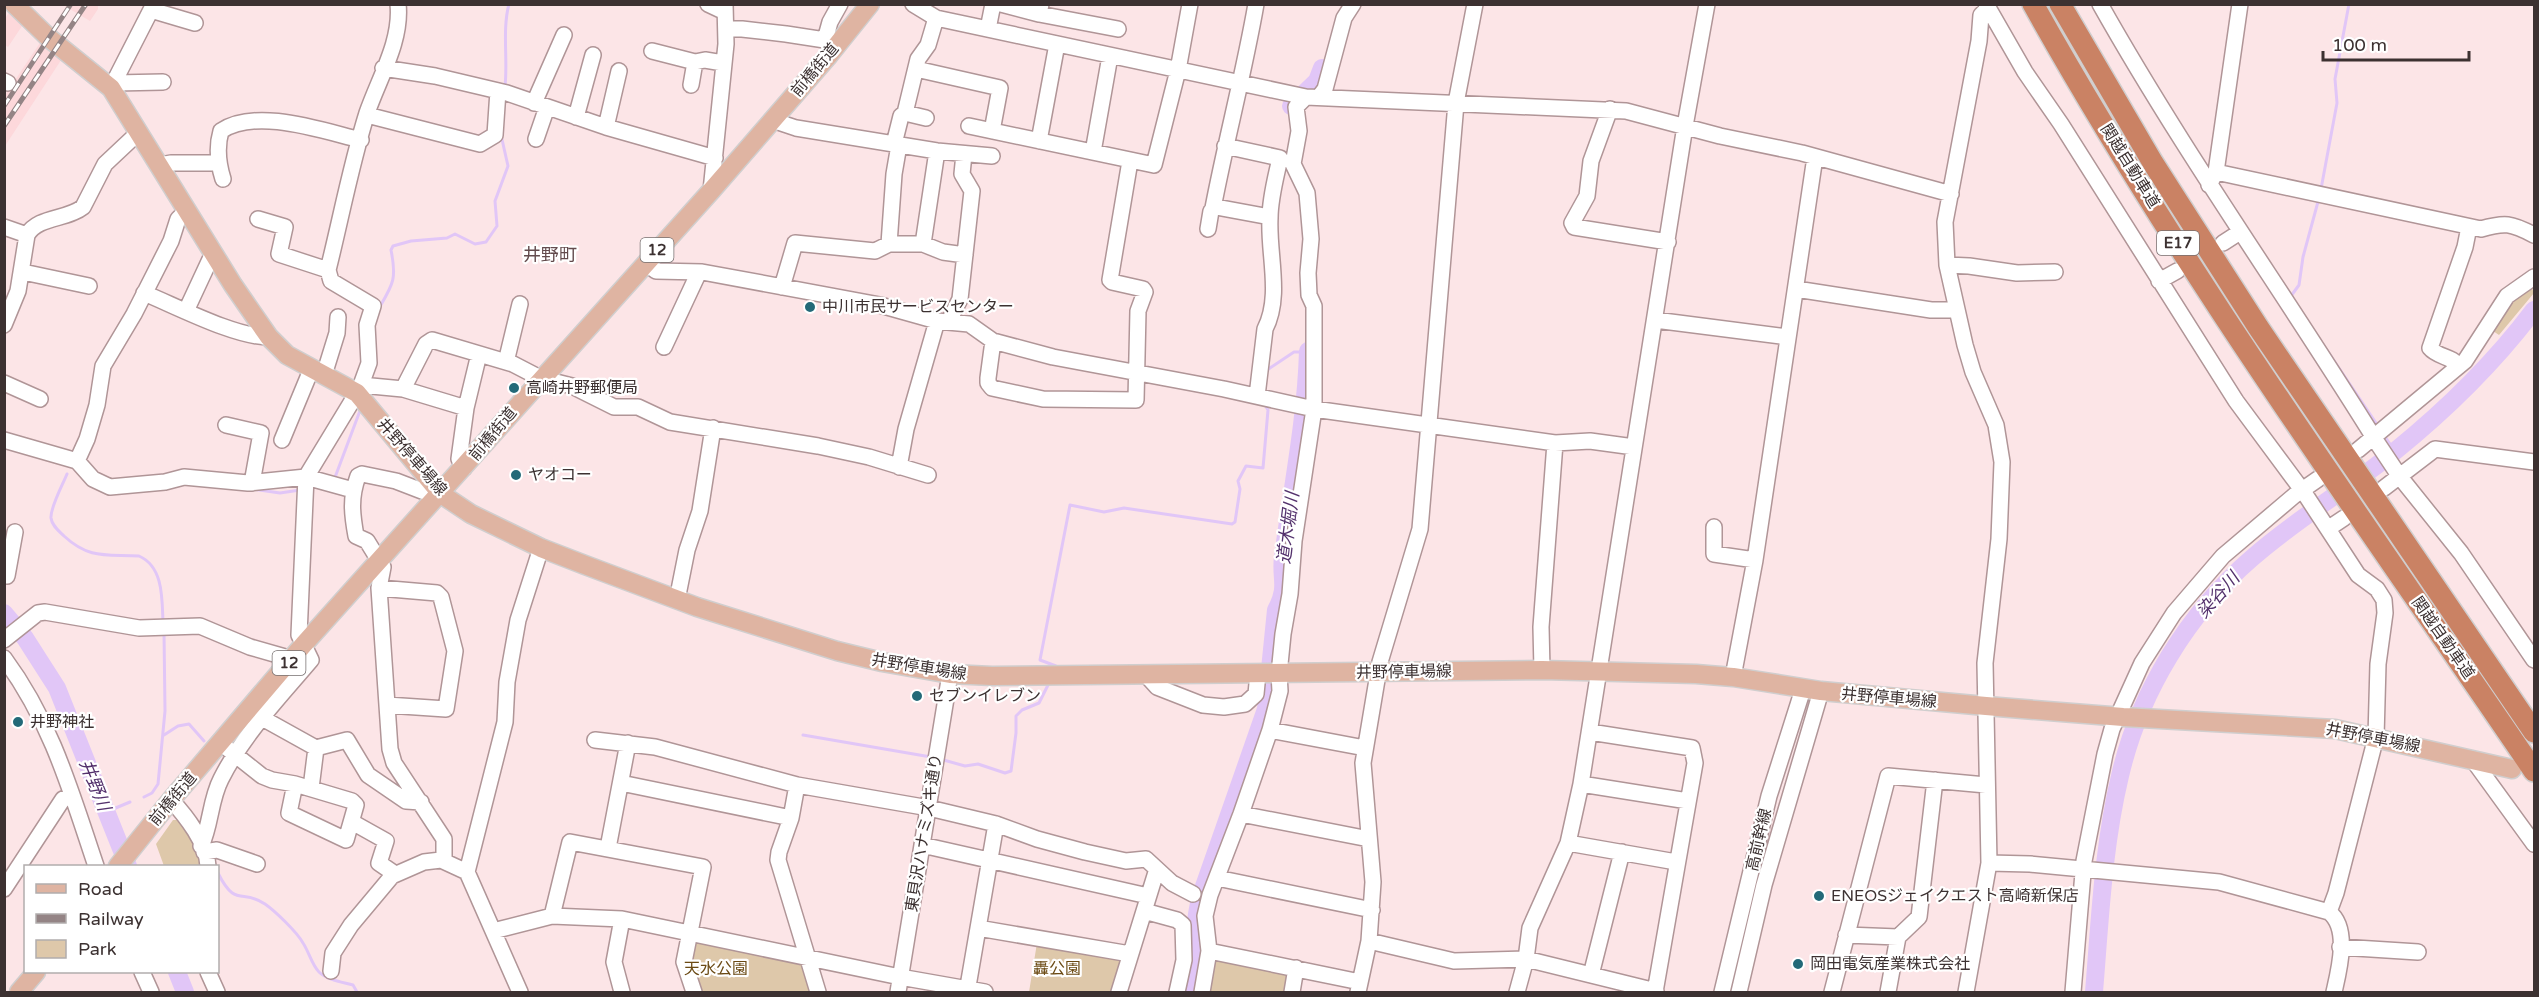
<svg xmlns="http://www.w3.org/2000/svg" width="2539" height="997" viewBox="0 0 2539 997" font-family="'Varela Round','Noto Sans JP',sans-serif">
  <rect width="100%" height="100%" fill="#fce5e7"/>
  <path fill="#fdd8db" d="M63 5H98V9L90 21Z
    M10 11 26 20 8 47 5 45 4 20Z
    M44 37 65 54 5 146V95Z"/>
  <path fill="#dec8aa" d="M2531 286 2534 293 2499 335 2493 331 2512 301Z
    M173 820H179C192 832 199 850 204 866H164L156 844Z
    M692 941 804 962 814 992H697L689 966Z
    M1037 943 1121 957 1124 961 1114 992H1029Z
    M1212 957 1289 971 1288 992H1206Z"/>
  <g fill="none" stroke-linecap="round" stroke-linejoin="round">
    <path stroke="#e1c6f7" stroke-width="3" d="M505 86C508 60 502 30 509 4
      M2321 189 2337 103 2335 79 2349 4
      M2291 296 2299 285 2303 257 2319 198
      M378 310C393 284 397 280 391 250L393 246 411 241 447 238 455 234 475 244 486 242 497 226 495 201 508 166 501 135
      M2318 337 2378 426
      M1267 370 1294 352H1308
      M2383 434 2395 451
      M67 474C63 484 50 508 51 518 52 526 59 531 64 536 90 560 107 554 139 556 164 567 162 600 163 623
      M334 480 361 408
      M253 489 280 493 300 490
      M1055 668 1056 666 1040 660 1070 505 1104 512 1124 508 1232 524 1235 522 1240 489 1238 481 1246 466 1263 468 1268 410 1265 405
      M164 735 178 726 189 724 204 741
      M803 735 931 757
      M940 759 965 766 978 764 1005 773 1011 771 1016 733V716L1022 710 1039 703 1049 683
      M144 797 152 793 158 784 165 711 164 632
      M106 812 130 802
      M218 873C236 909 242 888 265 904 275 911 297 932 303 943 309 952 312 965 319 972 327 980 342 982 353 985L357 992"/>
    <path stroke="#e1c6f7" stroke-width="18" d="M1291 106 1317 81 1322 68
      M4 613 25 638 57 688 128 866
      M177 972 185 992
      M1191 992C1200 965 1195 951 1196 924 1196 915 1199 904 1201 895L1266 709 1276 610C1289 586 1280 579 1283 557 1292 488 1306 420 1308 351
      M2094 992C2100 920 2103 847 2120 776 2139 693 2188 613 2252 558 2296 519 2348 489 2394 452 2446 410 2494 363 2534 310"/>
    <defs>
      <path id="minor" d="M708 4 725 12
        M913 4 936 18 1306 97
        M1001 4 1039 14
        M1041 4 1039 14 1118 29
        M1986 4 2025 72 2061 124 2236 401 2305 494 2358 575 2377 589 2384 600 2385 613 2378 664 2376 737 2336 893 2329 912
        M2100 4C2185 155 2285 294 2376 441L2400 477 2461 553 2534 660
        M151 10 195 23
        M726 29H742L786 34 825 40 830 22 840 4
        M988 29 993 4
        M652 51 695 62 705 60 723 63
        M383 68 435 76 507 93 606 127 715 158
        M916 69 1000 88 992 131
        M4 81 8 83
        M115 83 163 82
        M691 85 695 62
        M111 88 154 4
        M1319 97 1325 89 1344 18 1353 4
        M534 103 564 35
        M1610 109 1591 161 1587 196 1572 223 1574 227 1668 242
        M367 115 480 144 495 135 498 91
        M576 117 593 55
        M926 118 905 113 918 59 928 45 936 18
        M772 120 796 128 937 151 992 156
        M969 126 1154 165 1178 70 1190 4
        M606 127 619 71
        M536 139 547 107
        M1039 141 1057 44
        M894 144 901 116 905 113
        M1225 146 1280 158C1276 177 1270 198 1270 218 1268 254 1282 296 1265 329L1257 396
        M1093 152 1110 56
        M160 165 171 163H218
        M2216 172 2240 4
        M223 179C218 163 216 148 221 131 256 107 323 131 361 140
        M2209 185 2216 172 2481 229C2505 222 2511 223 2534 235
        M711 191 726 44 725 4
        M1213 208C1226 140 1244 73 1256 4
        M258 219 285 227 279 254 328 270
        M4 227 27 235
        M1208 229 1211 211 1216 207 1270 217
        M2223 243 2240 232
        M889 244 894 174 899 145
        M923 244 937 151
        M645 263 656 271 702 272 880 305 937 321 969 324 993 341 1053 357 1224 389 1314 409 1555 443 1590 441 1634 447
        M1947 265 1969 266 2017 273 2055 272
        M23 272 89 286
        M2159 281 2177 271
        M782 287 795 243 875 251 889 244H923L943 252 965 255
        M1796 289 1931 310H1957
        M144 293C178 307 235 337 269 337
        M186 311 213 253
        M1655 320 1788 337
        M949 321 960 299 972 191 962 174 964 154
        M4 325 18 291 27 235C38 216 67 220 83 207L105 164 138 133
        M993 341 988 378V383L992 388 1043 399 1136 400 1138 311 1145 292 1143 289 1112 282 1110 280 1130 161
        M664 347 699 272
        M506 362 520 304
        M2459 366C2452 356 2437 357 2430 348L2465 247 2469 227
        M324 375 337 333 338 317
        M4 383 40 399
        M361 385 403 389 466 408
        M403 389 426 344 432 340 513 364 540 378 572 386 614 407H638L670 422 818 446 869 457 928 475
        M359 396 361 385 369 363 367 325 373 306 331 281 328 270C341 218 351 164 367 113 379 78 402 41 398 4
        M226 425 261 433 252 483
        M4 440 77 461 93 479 110 487 165 482 184 477 248 483 306 477 357 393
        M282 440 311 370
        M2358 450 2465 361 2507 296 2534 277
        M77 461 87 439 97 405 103 366 134 314 171 241 178 219 186 211
        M899 467 906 429 937 321
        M464 468 459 459 466 408 479 354
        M2384 488 2435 449 2534 462
        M441 494 422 491 396 481 362 474 358 476C350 498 352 514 356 536L367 541 383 567 379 588 390 749 394 763 444 839V861
        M1714 527V554L1755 560
        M2329 528 2344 518
        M7 576 15 532
        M379 588 437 593 441 597 455 651 446 709 387 705
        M677 600 687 550 700 511 713 428
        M4 640 38 613 45 612 139 628 200 626 250 647 292 659
        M4 658C52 723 71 792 96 866
        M1542 670 1541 627 1555 443
        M1147 676 1157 687 1203 705 1224 707 1245 704 1256 694 1258 673
        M1733 677 1755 560 1815 157
        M262 718 316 748 347 740 368 775 406 801 421 802
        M1270 730 1365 748
        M1590 732 1692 748 1695 763 1655 992
        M595 740 655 747 797 785 929 808 996 824 1037 839 1085 852 1126 861 1146 859 1172 883 1193 894
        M228 749 262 776 272 780 295 784 352 801 356 805 346 840 289 813 295 784
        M2473 760 2534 844
        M621 783 791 818
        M1581 784 1688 801
        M797 785 791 818 779 852 778 860 818 992
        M311 788 316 748
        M171 800C186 816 207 843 208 866
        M1241 814 1369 839
        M352 822 386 841 379 863 395 874
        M1568 843 1676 862
        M922 845 1148 896
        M201 846C211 825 210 800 221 779 243 735 279 698 311 660L299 635 306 477 353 490
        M608 848 628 743
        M204 852 217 850 257 864
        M1989 863 2030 864 2219 882 2329 912C2350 928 2339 970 2334 992
        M1217 878 1372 910
        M4 889 63 799 72 795
        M1144 911 1177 920 1183 925 1184 960 1177 992
        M552 916 570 842 703 867 684 962 694 992
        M978 928 1130 954
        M493 931 552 916 622 919 900 977 985 992
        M1846 935 1898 937
        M1369 941 1454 961 1526 959 1656 991
        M2340 947 2418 952
        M1209 951 1360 982
        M331 971 333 953 351 925 392 876 424 862 441 860 467 872
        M142 972 151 992
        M208 972 217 992
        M1591 975 1622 852
        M520 992 467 872 505 722 507 682 518 620 541 548
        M622 992 614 962 622 919
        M898 992 950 674
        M967 992 996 824
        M1119 992 1157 869
        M1202 992 1209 951 1205 916 1210 895 1241 814 1270 730 1280 691 1279 674 1283 634 1290 594 1294 541 1314 409V306L1309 295 1308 273 1311 239 1307 193 1293 164 1299 131 1296 107 1306 97 1626 111 1720 136 1802 153 1951 194
        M1292 992 1296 968
        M1358 992 1369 941 1373 882 1363 763 1380 662 1420 529 1456 103 1475 4
        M1517 992 1526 959 1530 928 1568 843 1581 784 1685 126 1707 4
        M1722 992 1769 796 1803 689
        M1739 992 1764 885 1821 691
        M1832 992 1888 776 1986 785
        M1888 992 1898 937 1919 917 1935 780
        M1966 992 1989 863 1985 663 1999 539 2002 462 1996 425 1973 372 1965 345 1947 265 1945 222 1979 41 1981 15 1988 8
        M2073 992 2084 861 2105 754 2112 729 2142 663 2174 613 2223 556 2295 495 2318 479"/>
      <path id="major" d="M14 4 49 38 111 88 233 285 269 337 287 355 357 393 441 494 471 514 541 548 585 565 697 607 837 651 882 662 950 674 992 676 1542 670 1696 674 1733 677 1821 691 1986 706 2123 717 2335 729 2512 769
        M118 866 171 800 304 644 711 191 829 55 870 4
        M19 992 36 972"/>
      <path id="highway" d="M2033 4C2182 271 2363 519 2534 771
        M2060 4 2153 163 2258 327 2534 732"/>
    </defs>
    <use href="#minor" stroke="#b09597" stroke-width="18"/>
    <use href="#major" stroke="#d0cece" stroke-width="21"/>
    <use href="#highway" stroke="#d0cece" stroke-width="24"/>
    <use href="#minor" stroke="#fff" stroke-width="15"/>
    <use href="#major" stroke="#dfb4a2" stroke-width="18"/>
    <use href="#highway" stroke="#ca8264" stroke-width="21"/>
    <defs>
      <path id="rail" d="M4 106 71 4
        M4 126 86 4"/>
    </defs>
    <use href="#rail" stroke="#948485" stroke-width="5"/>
    <use href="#rail" stroke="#fff" stroke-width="3" stroke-dasharray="9" stroke-linecap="butt"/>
  </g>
  <g fill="#236978" stroke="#fff" stroke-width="2">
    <circle cx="810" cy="307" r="6"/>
    <circle cx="514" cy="388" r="6"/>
    <circle cx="516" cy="475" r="6"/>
    <circle cx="917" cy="696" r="6"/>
    <circle cx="18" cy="722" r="6"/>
    <circle cx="1819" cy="896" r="6"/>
    <circle cx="1798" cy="964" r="6"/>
  </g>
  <g text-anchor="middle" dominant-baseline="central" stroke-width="4.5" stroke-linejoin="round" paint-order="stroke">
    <g fill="#fff" stroke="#766f6f" stroke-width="1.5">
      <rect x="2157" y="231" width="42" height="24" rx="4.5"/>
      <rect x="640.5" y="238" width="33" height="24" rx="4.5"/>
      <rect x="272.5" y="651" width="33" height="24" rx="4.5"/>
    </g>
    <g font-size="15" font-weight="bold" fill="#3c3131">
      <text x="2178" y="243">E17</text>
      <text x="657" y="250">12</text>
      <text x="289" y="663">12</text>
    </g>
    <g font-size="16" fill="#3c3131" stroke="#fff">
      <text transform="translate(815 70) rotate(-50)">前橋街道</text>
      <text transform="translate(2130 166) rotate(58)">関越自動車道</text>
      <text transform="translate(493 434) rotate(-50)">前橋街道</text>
      <text transform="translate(412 457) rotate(49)">井野停車場線</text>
      <text transform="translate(2443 638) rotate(55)">関越自動車道</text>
      <text transform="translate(919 667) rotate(9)">井野停車場線</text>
      <text transform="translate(1404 672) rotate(-1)">井野停車場線</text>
      <text transform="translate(1889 698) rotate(5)">井野停車場線</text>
      <text transform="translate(2373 738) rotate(11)">井野停車場線</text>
      <text transform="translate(173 799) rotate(-50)">前橋街道</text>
      <text transform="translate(924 833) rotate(-81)">東貝沢ハナミズキ通り</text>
      <text transform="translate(1759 840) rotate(-77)">高前幹線</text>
    </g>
    <g font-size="16" fill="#3c3131" stroke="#fff" text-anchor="start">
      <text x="822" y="307">中川市民サービスセンター</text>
      <text x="526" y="388">高崎井野郵便局</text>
      <text x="528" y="475">ヤオコー</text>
      <text x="929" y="696">セブンイレブン</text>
      <text x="30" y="722">井野神社</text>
      <text x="1831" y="896">ENEOSジェイクエスト高崎新保店</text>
      <text x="1810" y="964">岡田電気産業株式会社</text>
    </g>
    <g font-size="16" fill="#6b4a14" stroke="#fff">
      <text x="716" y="969">天水公園</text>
      <text x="1057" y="969">轟公園</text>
    </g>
    <g font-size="18" fill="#634b4d" stroke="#fff">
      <text x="550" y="255">井野町</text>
    </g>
    <g font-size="18" font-style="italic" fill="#54326d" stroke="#fff">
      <text transform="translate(1288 528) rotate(-83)">道木堀川</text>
      <text transform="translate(2218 595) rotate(-49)">染谷川</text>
      <text transform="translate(95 785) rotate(68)">井野川</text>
    </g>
  </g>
  <rect width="2539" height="997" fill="none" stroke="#3c3131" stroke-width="12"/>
  <rect x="24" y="865" width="195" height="108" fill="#ffffff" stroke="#b1adad" stroke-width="1.5"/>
  <rect x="36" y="884" width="30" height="9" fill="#dfb4a2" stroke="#b1adad" stroke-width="1.5"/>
  <text x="78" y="895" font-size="18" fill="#3c3131">Road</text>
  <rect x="36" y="914" width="30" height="9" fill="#948485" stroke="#b1adad" stroke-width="1.5"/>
  <text x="78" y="925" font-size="18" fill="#3c3131">Railway</text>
  <rect x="36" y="940" width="30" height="18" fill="#dec8aa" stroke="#b1adad" stroke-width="1.5"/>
  <text x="78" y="955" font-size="18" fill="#3c3131">Park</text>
  <path d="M2323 51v9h146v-9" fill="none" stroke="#3c3131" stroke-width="3"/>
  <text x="2332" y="51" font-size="18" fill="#3c3131" stroke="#ffffff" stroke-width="4.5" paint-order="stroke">100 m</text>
</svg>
